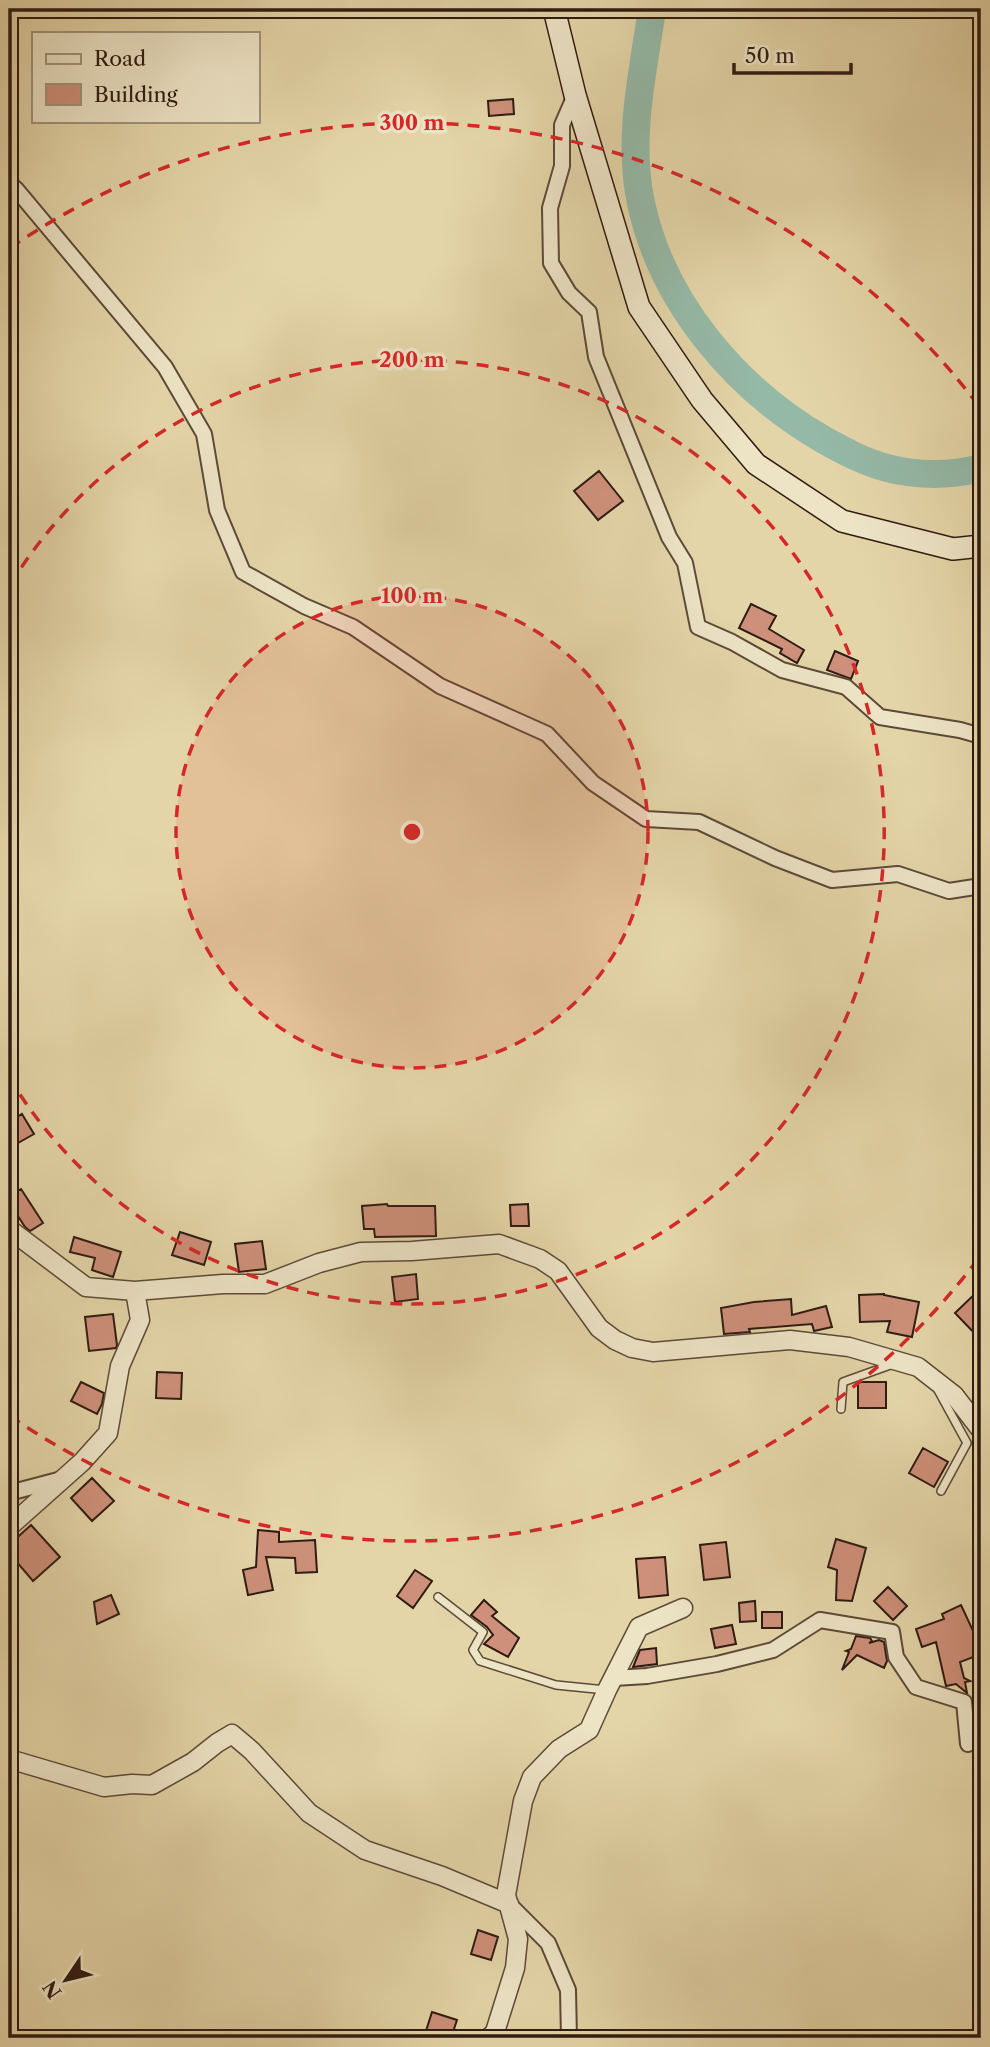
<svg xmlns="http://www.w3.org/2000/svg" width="990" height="2047" viewBox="0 0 990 2047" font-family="'Libre Caslon Text',serif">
  <rect width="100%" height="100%" fill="#e4d5a8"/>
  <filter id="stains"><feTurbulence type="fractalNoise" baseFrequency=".00286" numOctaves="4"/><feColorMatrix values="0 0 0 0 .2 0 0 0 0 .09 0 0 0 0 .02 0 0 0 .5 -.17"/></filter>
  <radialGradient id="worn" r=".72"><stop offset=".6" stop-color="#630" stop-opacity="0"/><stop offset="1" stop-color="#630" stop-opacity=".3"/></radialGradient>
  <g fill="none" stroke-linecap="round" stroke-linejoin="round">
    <path stroke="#95b9a7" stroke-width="28" d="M652 9C643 73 627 138 641 203 662 303 737 390 824 440 844 451 864 462 887 468 918 476 950 476 981 468"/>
  </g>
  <path fill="#ce907a" stroke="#2f1b12" stroke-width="2" d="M513 99 514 114 489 116 488 101Z
    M599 471 623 501 598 520 574 491Z
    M751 604 776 616 769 629 804 650 797 663 780 653 782 649 739 628Z
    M835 651 858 661 851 679 827 670Z
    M22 1114 34 1134 9 1148V1122Z
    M21 1189 43 1223 30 1231 25 1227 9 1202V1196Z
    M387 1204 388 1206H435L436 1236 375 1237 374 1229H364L362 1206Z
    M528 1204 529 1226H511L510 1205Z
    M180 1232 211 1242 204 1265 172 1255Z
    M74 1237 121 1252 113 1277 92 1270 95 1258 70 1252Z
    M262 1241 266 1269 239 1272 235 1244Z
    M416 1274 418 1299 395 1302 392 1277Z
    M981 1288V1340L955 1313Z
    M884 1294V1295L919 1302 912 1337 887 1332 890 1321 860 1322 859 1295Z
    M791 1299 792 1315 826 1306 832 1327 814 1331 812 1324 749 1329 750 1332 724 1334 721 1308 754 1302Z
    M113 1314 117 1345 116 1348 89 1351 85 1317Z
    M157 1372 182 1373 181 1399 156 1398Z
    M81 1382 104 1393 102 1404 97 1414 71 1401Z
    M861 1382H886V1408H858V1383Z
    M923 1448 948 1462 934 1487 909 1473Z
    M92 1478 114 1501 92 1521 71 1498Z
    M31 1525 60 1557 33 1581 9 1553V1545Z
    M258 1530 279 1532V1542L315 1540 317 1572 296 1573 295 1558 266 1557 273 1590 248 1595 243 1570 256 1567Z
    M836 1539 866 1548 852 1601 836 1600 837 1570 828 1567Z
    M726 1542 730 1577 704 1580 700 1545Z
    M665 1557 668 1595 639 1598 636 1559Z
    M415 1570 432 1581 413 1608 397 1596Z
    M888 1587 907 1606 893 1620 874 1601Z
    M111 1595 119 1614 97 1624 94 1602Z
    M484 1600 497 1612 492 1616 519 1638 508 1657 484 1644 493 1635 487 1627 471 1615Z
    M755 1601 756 1621 740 1622 739 1603Z
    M961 1605 974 1633 981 1630V1654L960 1662 964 1678 970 1681 965 1682 967 1693 956 1684 946 1686 936 1642 922 1647 916 1629 944 1619 942 1614Z
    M762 1612H782V1628H762Z
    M732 1625 736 1644 715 1648 711 1629Z
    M856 1636 870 1638 872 1641 869 1643 879 1640 884 1642 887 1661 884 1668 857 1655 842 1670 849 1652 846 1651 851 1649Z
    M656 1648 657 1664 633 1667 640 1650Z
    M478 1930 498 1937 491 1960 471 1954Z
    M432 2012 457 2020 451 2038H436L425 2034Z"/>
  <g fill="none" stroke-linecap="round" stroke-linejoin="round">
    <defs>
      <path id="service" d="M938 1390 967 1443 941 1491
        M841 1409 843 1382 893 1364
        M438 1597 483 1632 473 1650 480 1661 556 1685 606 1690"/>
      <path id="minor" d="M575 95 562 125V166L550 208 551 263 569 293 589 312 596 357 669 537 685 563 698 627 732 642 782 670 846 687 880 717 960 730 981 736
        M9 183 16 189 165 367 204 434 217 510 243 572 304 606 353 627 440 686 547 734 593 783 646 819 699 822 775 858 832 880 898 874 949 891 981 886
        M9 1493 62 1479
        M614 1678 647 1676 717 1664 773 1650 820 1620 892 1632 896 1657 916 1687 964 1702 968 1744
        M509 1904 548 1943 568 1990 569 2038"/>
      <path id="tertiary" d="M9 1229 86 1287 135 1291 223 1284H265L319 1263 361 1252 412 1251 499 1244 540 1259 558 1271 599 1328 615 1340 632 1348 653 1352 790 1340 849 1347 918 1367 954 1395 981 1430
        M9 1527 82 1462 108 1433 120 1366 140 1320 135 1291
        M9 1759 104 1787 132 1784 152 1785 193 1762 217 1743 232 1734 252 1751 309 1813 365 1850 442 1876 509 1904
        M489 2038 495 2032 515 1968 518 1939 506 1895 523 1801 532 1777 559 1749 589 1730 607 1690 639 1627 683 1608"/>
      <path id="secondary" d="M554 9 575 95 639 307 702 400 756 464 842 521 953 549 981 546"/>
    </defs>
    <use href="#service" stroke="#5c4a38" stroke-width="10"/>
    <use href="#minor" stroke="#5c4a38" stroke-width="18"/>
    <use href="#tertiary" stroke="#5c4a38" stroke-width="21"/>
    <use href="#secondary" stroke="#2f1b12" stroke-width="24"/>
    <use href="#service" stroke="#ede4c6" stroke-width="7"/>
    <use href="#minor" stroke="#ede4c6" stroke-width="14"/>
    <use href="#tertiary" stroke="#ede4c6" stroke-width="18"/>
    <use href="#secondary" stroke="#ede4c6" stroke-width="21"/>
  </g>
  <circle cx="412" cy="832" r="236" fill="#d62828" fill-opacity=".12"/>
  <g fill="none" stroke="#d62828" stroke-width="3.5" stroke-dasharray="12 9">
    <circle cx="412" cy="832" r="236"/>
    <path d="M10 585A472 472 0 1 1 10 1079"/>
    <path d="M978 1259A709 709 0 0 1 10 1416M10 248A709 709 0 0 1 978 405"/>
  </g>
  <circle cx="412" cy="832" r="10" fill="#d62828" stroke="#ede4c6" stroke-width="3.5"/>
  <g font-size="21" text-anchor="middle" font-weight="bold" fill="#d62828" stroke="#ede4c6" stroke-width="7" stroke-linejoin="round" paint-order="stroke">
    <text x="412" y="130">300 m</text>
    <text x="412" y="367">200 m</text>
    <text x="412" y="603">100 m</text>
  </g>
  <rect width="990" height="2047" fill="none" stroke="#e4d5a8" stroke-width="35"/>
  <rect x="10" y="10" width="969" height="2026" fill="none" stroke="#2f1b12" stroke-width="3.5"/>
  <rect x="18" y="18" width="955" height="2012" fill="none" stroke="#2f1b12" stroke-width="2"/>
  <rect x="32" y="32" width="228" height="91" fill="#ede4c6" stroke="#a1947e" stroke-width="2"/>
  <rect x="46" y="54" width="35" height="10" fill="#ede4c6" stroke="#a1947e" stroke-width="2"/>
  <text x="94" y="66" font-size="21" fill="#2f1b12">Road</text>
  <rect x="46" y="84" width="35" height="21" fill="#ce907a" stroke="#a1947e" stroke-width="2"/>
  <text x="94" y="102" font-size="21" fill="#2f1b12">Building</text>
  <g transform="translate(66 1980) rotate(235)" stroke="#ede4c6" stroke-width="5" paint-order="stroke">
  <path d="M0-5L12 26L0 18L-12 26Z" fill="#2f1b12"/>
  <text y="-10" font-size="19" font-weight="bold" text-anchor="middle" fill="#2f1b12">N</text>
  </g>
  <path d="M734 63v10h117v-10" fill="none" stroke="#2f1b12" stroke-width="3.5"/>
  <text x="745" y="63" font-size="21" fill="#2f1b12" stroke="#ede4c6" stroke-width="5" paint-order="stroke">50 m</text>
  <rect width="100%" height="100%" filter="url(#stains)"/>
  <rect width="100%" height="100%" fill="url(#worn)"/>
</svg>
